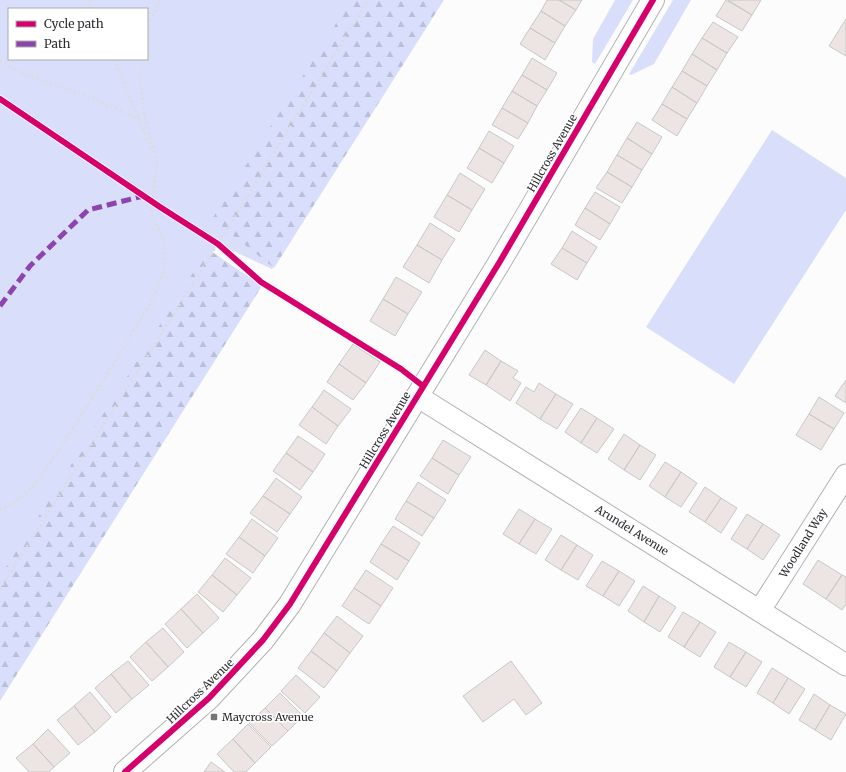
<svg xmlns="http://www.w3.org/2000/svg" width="846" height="772" viewBox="0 0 846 772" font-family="Merriweather,serif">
  <defs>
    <pattern id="forest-firs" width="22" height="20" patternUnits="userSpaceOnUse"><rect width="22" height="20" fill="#d8defb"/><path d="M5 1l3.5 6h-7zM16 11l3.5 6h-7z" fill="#babfd8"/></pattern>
  </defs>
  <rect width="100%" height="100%" fill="#fcfcfd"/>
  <path fill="#d9dffa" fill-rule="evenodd" d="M0 0H441L272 269 218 244 0 583ZM9 9H147V59H9Z
    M615 0H633L595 64 592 62 593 39Z
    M673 0H691L654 64 631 75 629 74Z
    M772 130 846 178V210L734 384 646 327Z"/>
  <path fill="url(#forest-firs)" d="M351 0H444L274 268 212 219Z
    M208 249 262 286 0 701V577Z"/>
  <path fill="#ece5e4" stroke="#c9c7c7" d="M547 0H559L576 10 565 26 541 11Z
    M559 0H582L576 10Z
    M726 0 752 15 742 31 716 16Z
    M728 0H761L752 15Z
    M541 11 565 26 555 43 530 28Z
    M846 19V56L829 46Z
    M713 22 738 37 727 53 702 38Z
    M530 28 555 43 545 60 520 44Z
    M702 38 727 53 717 70 692 54Z
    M692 54 717 70 707 86 682 71Z
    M532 58 557 73 547 90 522 75Z
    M682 71 707 86 697 103 672 87Z
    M522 75 547 90 537 106 512 91Z
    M672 87 697 103 687 119 662 104Z
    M512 91 537 106 528 123 502 108Z
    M662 104 687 119 677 136 652 120Z
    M502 108 528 123 518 139 492 125Z
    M637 122 662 137 652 154 627 138Z
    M489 131 514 146 504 163 479 148Z
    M627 138 652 154 642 170 617 155Z
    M479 148 504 163 492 183 467 168Z
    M617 155 642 170 632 187 607 172Z
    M607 172 632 187 622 203 596 188Z
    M460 173 485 189 472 210 447 195Z
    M595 192 620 207 610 224 585 208Z
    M447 195 472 210 459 232 434 217Z
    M585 208 610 224 600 240 575 225Z
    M430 223 455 239 442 260 417 245Z
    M572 231 597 247 587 263 562 248Z
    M417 245 442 260 429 283 403 267Z
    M562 248 587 263 577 280 551 264Z
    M396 277 422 292 408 314 383 299Z
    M383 299 408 314 395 336 370 321Z
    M353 344 380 362 366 383 339 364Z
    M485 350 501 361 486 385 469 375Z
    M501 361 518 371 513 378 521 383 510 401 486 385Z
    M339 364 366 383 353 400 327 382Z
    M846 380V403L835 396Z
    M539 383 556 394 540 419 516 403 526 387 534 392Z
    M324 390 351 409 338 426 312 407Z
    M556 394 573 404 557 429 540 419Z
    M819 397 844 413 834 429 809 414Z
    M312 407 338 426 326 444 299 425Z
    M581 408 597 418 581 443 565 432Z
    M809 414 834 429 821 450 796 435Z
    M597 418 614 429 597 453 581 443Z
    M624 434 640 445 624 470 608 459Z
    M298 436 325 454 313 472 286 453Z
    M443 440 471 457 459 475 432 458Z
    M640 445 656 455 640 480 624 470Z
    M286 453 313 472 300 490 273 471Z
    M432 458 459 475 448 494 420 476Z
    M665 462 681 472 665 497 649 486Z
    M681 472 697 483 681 507 665 497Z
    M276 478 302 497 290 514 263 496Z
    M418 482 446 500 434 518 406 501Z
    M705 487 721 498 705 522 689 512Z
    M263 496 290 514 277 532 250 513Z
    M721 498 737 508 721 533 705 522Z
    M406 501 434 518 422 536 395 519Z
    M519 509 535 519 519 544 503 534Z
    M747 514 763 524 747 549 731 539Z
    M252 519 278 538 265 556 239 537Z
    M535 519 552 529 536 554 519 544Z
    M763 524 780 535 763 560 747 549Z
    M393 526 420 543 409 561 381 544Z
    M561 535 577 545 561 570 545 560Z
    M239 537 265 556 253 573 226 554Z
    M381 544 409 561 397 580 370 562Z
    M577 545 593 555 578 580 561 570Z
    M225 558 251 578 237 595 212 575Z
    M818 560 842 575 826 599 803 584Z
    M602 561 619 571 603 596 586 586Z
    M366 570 393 588 381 606 354 588Z
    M619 571 635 581 619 606 603 596Z
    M212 575 237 595 223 612 198 592Z
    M842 575 846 577V604L842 610 826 599Z
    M643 586 659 596 644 622 628 611Z
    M354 588 381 606 369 624 342 606Z
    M197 594 219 618 203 633 181 609Z
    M659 596 676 607 660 632 644 622Z
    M181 609 203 633 187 648 165 624Z
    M683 612 700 622 684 647 668 637Z
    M337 616 363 636 350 653 324 633Z
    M700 622 716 632 700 657 684 647Z
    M163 628 184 652 168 667 146 642Z
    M324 633 350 653 337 671 311 651Z
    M146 642 168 667 152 681 130 657Z
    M729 642 746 652 730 677 714 667Z
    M311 651 337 671 324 688 298 668Z
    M746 652 762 662 746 687 730 677Z
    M128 661 149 685 132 699 111 674Z
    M511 661 542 703 526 715 514 699 483 722 463 696Z
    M772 668 788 678 773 703 757 693Z
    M111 674 132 699 116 713 95 688Z
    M296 675 320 697 305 713 281 691Z
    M788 678 805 689 789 714 773 703Z
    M90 692 111 717 95 732 74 706Z
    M280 693 303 716 288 731 265 708Z
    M814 694 830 705 815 730 799 720Z
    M830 705 846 714 831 740 815 730Z
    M74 706 95 732 78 745 57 720Z
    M265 708 288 731 272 746 249 723Z
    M248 724 271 747 255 763 233 739Z
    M48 729 70 753 54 767 33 744Z
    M233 739 255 763 246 772H234L217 754Z
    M33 744 54 767 49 772H29L16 758Z
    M211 762 225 772H204Z"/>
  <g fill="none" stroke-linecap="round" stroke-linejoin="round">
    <defs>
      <path id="minor" d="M417 396 846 665
        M760 610 846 475"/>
      <path id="tertiary" d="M125 772 209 698 263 640 290 604 499 263 653 0"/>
    </defs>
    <use href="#minor" stroke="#b1b2b4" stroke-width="23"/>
    <use href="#tertiary" stroke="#b1b2b4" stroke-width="24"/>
    <path stroke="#dcdcdc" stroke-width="2.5" stroke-dasharray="2 3" stroke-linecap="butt" d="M88 0 92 9
      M147 30 160 0
      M114 59 152 151
      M0 61 21 73 91 97 139 119
      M0 509 6 507 21 498 38 481 84 411 139 322 156 293 165 268 163 239 151 213 157 162 144 113 140 76 143 59
      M0 589 218 244 368 0"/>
    <use href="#minor" stroke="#fff" stroke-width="21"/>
    <use href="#tertiary" stroke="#fff" stroke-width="22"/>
    <path stroke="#8e44ad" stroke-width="5" stroke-dasharray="10 5" stroke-linecap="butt" d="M0 306 30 266 88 210 143 196"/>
    <defs>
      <path id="cycleway" d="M0 99 160 207 218 244 261 282 401 369 423 386
        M125 772 209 698 263 640 290 604 499 263 653 0"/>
    </defs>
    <use href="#cycleway" stroke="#fff" stroke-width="8"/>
    <use href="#cycleway" stroke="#d6006c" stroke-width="6"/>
  </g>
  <rect fill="#75767a" stroke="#fff" stroke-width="1.5" x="210" y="713" width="8" height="8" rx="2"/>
  <g text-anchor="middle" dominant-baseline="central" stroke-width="3" stroke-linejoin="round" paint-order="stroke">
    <g font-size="11" fill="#2d2e33" stroke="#fff">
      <text transform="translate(552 153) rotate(-60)">Hillcross Avenue</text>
      <text transform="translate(385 430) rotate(-59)">Hillcross Avenue</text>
      <text transform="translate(632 530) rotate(32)">Arundel Avenue</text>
      <text transform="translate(803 543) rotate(-58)">Woodland Way</text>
      <text transform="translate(200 691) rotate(-44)">Hillcross Avenue</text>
    </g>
    <g font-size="11" fill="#2d2e33" stroke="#fff" text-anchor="start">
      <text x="222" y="717">Maycross Avenue</text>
    </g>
  </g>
  <rect x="8" y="8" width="140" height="52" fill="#ffffff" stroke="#ababad"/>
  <rect x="16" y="21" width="20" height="6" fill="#d6006c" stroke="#ababad"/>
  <text x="44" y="28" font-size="12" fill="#2d2e33">Cycle path</text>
  <rect x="16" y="41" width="20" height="6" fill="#8e44ad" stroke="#ababad"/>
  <text x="44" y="48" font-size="12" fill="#2d2e33">Path</text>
</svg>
